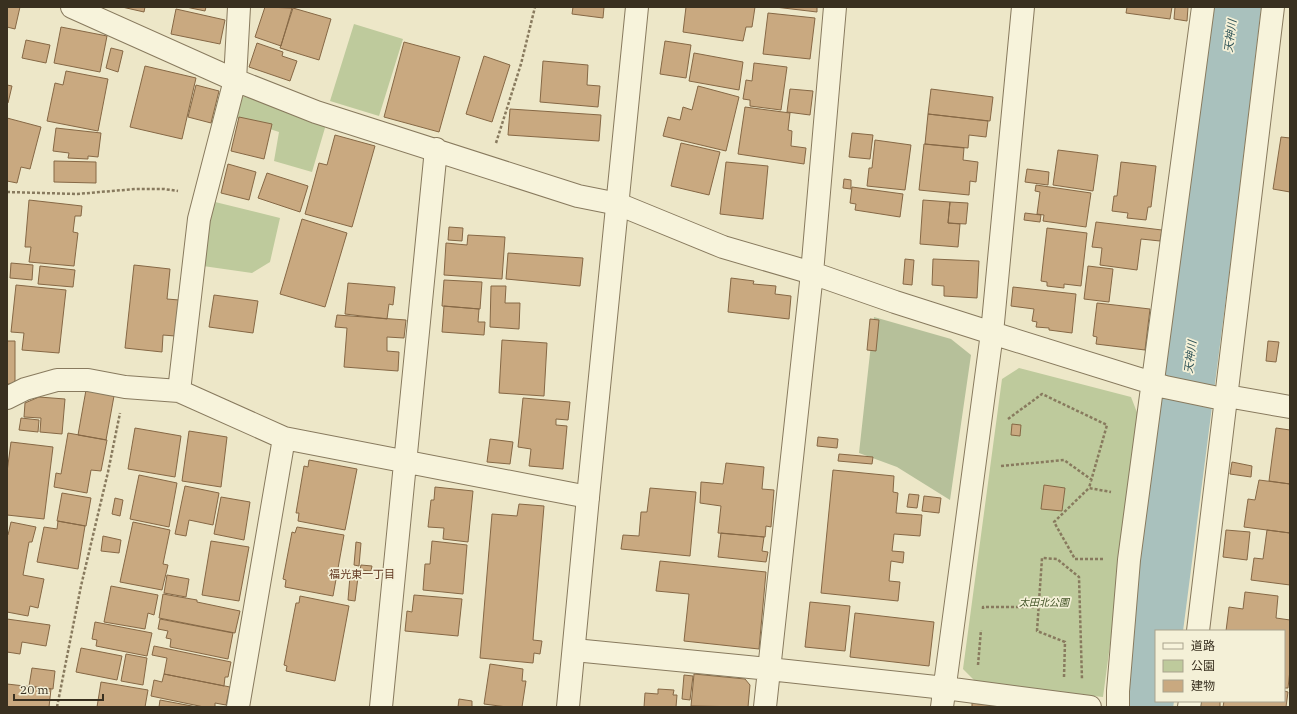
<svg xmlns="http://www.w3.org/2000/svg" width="1297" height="714" viewBox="0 0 1297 714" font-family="'IBM Plex Serif','Noto Sans JP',serif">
  <rect width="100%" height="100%" fill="#ede7c8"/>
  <path fill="#beca9c" d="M354 24 403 39 379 116 330 101Z
    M242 96 327 121 312 172 274 161 279 132 236 118Z
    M211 201 280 218 270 262 252 273 203 266Z
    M1019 368 1131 397 1140 420 1103 697 978 684 963 669 1002 379Z"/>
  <path fill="#b6c09a" d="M874 317 951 339 971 355 950 500 897 467 859 453Z"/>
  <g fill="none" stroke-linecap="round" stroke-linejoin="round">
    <path stroke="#a9c1bd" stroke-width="54" d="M1146 707 1205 250 1234 7"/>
  </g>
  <path fill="#c9a980" stroke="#866845" d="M7 7H20L15 29 7 27Z
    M122 7H145L144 12Z
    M186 7H206L205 11Z
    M265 7 292 8 281 46 255 37Z
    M573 7H604L603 18 572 14Z
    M686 7H755L752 27H746L743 41 683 32Z
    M775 7H817V12Z
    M1127 7H1172L1170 19 1126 13Z
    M1175 7H1188L1187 21 1174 19Z
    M293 8 331 19 319 60 280 48Z
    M176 9 225 20 220 44 171 34Z
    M768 13 815 18 810 59 763 54Z
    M61 27 107 36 100 72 54 63Z
    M26 40 50 45 46 63 22 58Z
    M665 41 691 45 686 78 660 74Z
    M404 42 460 57 439 132 384 117Z
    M257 43 283 52 282 56 297 61 290 81 249 67Z
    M111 48 123 51 118 72 106 68Z
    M694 53 743 62 739 90 689 81Z
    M484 56 510 65 492 122 466 114Z
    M543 61 588 65 587 85 600 86 598 107 540 102Z
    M754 63 787 67 781 110 750 106V100L743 99 746 80 752 81Z
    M145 66 196 78 182 139 130 127Z
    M66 71 108 79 98 131 47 121 55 83 63 85Z
    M7 85 12 86 8 103H7Z
    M196 85 219 91 211 123 188 117Z
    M698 86 739 97 726 151 663 136 668 117 680 120 683 107 692 110Z
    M790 89 813 91 810 115 787 112Z
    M931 89 993 97 990 121 928 114Z
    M745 107 790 113 788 130 792 131 791 146 806 148 804 164 738 154Z
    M510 109 601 115 599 141 508 135Z
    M928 114 988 121 986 137 969 135 968 148 925 144Z
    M239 117 272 124 264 159 231 151Z
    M7 118 41 127 30 169 21 167 17 183 7 181Z
    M56 128 101 133 98 157 88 156V159L68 158 69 153 53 151Z
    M852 133 873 135 870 159 849 157Z
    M335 135 375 146 352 227 305 214 319 163 327 165Z
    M1281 137 1290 138V192L1273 189Z
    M875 140 911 145 905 190 867 186 869 168H872Z
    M681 143 720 152 709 195 671 186Z
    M924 144 964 148 963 160 978 162 976 182 970 181 969 195 919 190Z
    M1058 150 1098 155 1093 191 1053 185Z
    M54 161 96 162V183L54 182Z
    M726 162 768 166 763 219 720 214Z
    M1121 162 1156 166 1151 207H1148L1146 220 1127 218 1128 213 1112 211 1114 196H1117Z
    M228 164 256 172 249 200 221 193Z
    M1027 169 1049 172 1048 185 1025 182Z
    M267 173 308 186 300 212 258 198Z
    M844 179 851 180V189L843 188Z
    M1036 185 1091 193 1086 227 1043 221 1044 215 1037 214 1040 192 1035 191Z
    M852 187 903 194 900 217 855 210 856 204 850 203Z
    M29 200 82 206 81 216H75L73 232 78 233 74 266 29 262 31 247H25Z
    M923 200 950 202 948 223 960 224 958 247 920 244Z
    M950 202 968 203 966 224 948 223Z
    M1025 213 1041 215 1040 222 1024 220Z
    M302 219 347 233 325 307 280 294Z
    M1096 222 1162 230 1160 241 1141 239 1137 270 1100 265 1102 248 1092 247Z
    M449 227 463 228 462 241 448 240Z
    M1047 228 1087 233 1081 286 1064 284V288L1047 286V282L1041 281Z
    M468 235 505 237 502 279 444 275 446 243 467 245Z
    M508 253 583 258 580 286 506 279Z
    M905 259 914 260 912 285 903 284Z
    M933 259 979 261 977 298 944 296V286L932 285Z
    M11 263 33 265 32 280 10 278Z
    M134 265 170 269 167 299 179 300 175 336 163 335 162 352 125 348Z
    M40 266 75 270 73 287 38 284Z
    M1088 266 1113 269 1109 302 1084 299Z
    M731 278 754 281 753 284 776 286 775 294 791 296 789 319 728 312Z
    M444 280 482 282 480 309 442 306Z
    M348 283 395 287 393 305 389 304 387 319 345 314Z
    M16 285 66 290 59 353 22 350 24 333 11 332Z
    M491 286H506L505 303H520L519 329 490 327Z
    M1013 287 1076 294 1072 333 1049 330V328L1036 327 1037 322 1032 321 1034 309 1011 306Z
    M214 295 258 301 253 333 209 327Z
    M1097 303 1150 309 1145 350 1096 344 1097 337 1093 336Z
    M444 306 479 309 478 322H485L484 335 442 332Z
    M337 315 406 320 404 338 387 337V351L399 352 398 371 344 367 347 328 335 327Z
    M870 319 879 320 876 351 867 350Z
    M502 340 547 343 544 396 499 393Z
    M7 341H15V384H7Z
    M1268 341 1279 342 1276 362 1266 361Z
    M86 390 114 396 106 440 78 435Z
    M39 397 65 399 62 434 40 432 41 418 24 417 25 403Z
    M523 398 570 402 568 420 556 419V425L567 426 563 469 529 466 531 449 518 447Z
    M21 418 39 420 38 432 19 430Z
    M1012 424 1021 425 1020 436 1011 435Z
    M135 428 181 436 175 477 128 469Z
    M1276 428 1290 430V484L1269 481Z
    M189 431 227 437 221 487 182 481Z
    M68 433 107 440 101 471 91 470 87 493 54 487 56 473 61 474Z
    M818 437 838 439 837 448 817 446Z
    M490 439 513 442 510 464 487 462Z
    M11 442 53 447 44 519 7 515V472Z
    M839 454 873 457 872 464 838 461Z
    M309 460 357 469 345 530 298 521 299 513H296L304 466 308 467Z
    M1232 462 1252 466 1251 477 1230 474Z
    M726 463 764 467 762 489 774 490 771 527 766 526 765 537 718 533 721 506 700 503 701 482 723 484Z
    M833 470 894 476 893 492 898 493 896 513 922 515 920 536 894 534 892 551 904 552 903 563 891 561 889 581 900 582 898 601 821 593Z
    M139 475 177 483 169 527 130 519Z
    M1259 480 1290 484V533L1244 527 1248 499 1255 500Z
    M1044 485 1065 488 1062 511 1041 509Z
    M185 486 219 493 213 525 189 520 186 536 175 534Z
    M435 487 473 491 468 542 443 539 444 528 428 527 431 500H434Z
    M650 488 696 492 690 556 621 549 623 535 639 536 641 512H647Z
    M62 493 91 498 86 526 57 521Z
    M909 494 919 495 917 508 907 507Z
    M924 496 941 498 939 513 922 511Z
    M221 497 250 502 244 540 214 534Z
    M115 498 123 500 120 516 112 514Z
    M519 504 544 506 533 640 542 641 540 654 534 653 533 663 480 658 492 514 517 516Z
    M58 521 85 526 78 569 37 562 44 527 57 529Z
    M11 522 36 527 32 542H29L23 575 44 579 38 608 30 606 28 616 7 612V535H8Z
    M133 522 170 530 163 564 168 565 162 590 120 582Z
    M297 527 344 535 333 596 285 587 286 580 283 579 292 532 295 533Z
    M1226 530 1250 532 1247 560 1223 557Z
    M1267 530 1290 533V585L1251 580 1254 558 1263 559Z
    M721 533 764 537 762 551 768 552 766 562 718 557Z
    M103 536 121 540 119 553 101 551Z
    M211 541 249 547 239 601 202 595Z
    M432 541 467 545 463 594 423 590 425 564H430Z
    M356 542 361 543 359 566 354 565Z
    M660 561 766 572 759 649 684 641 689 594 656 591Z
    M361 565 372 566 371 571 360 570Z
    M167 575 189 579 186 597 164 593Z
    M350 576 358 577 355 601 348 600Z
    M111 586 158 595 154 615 148 613 145 629 104 622Z
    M1245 592 1278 596 1276 618 1290 620V670L1288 688H1284V631H1226L1229 607 1243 609Z
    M163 594 197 600V602L240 611 235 633 159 618Z
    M414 595 462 599 458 636 405 631 407 611 412 612Z
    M300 596 349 606 335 681 286 671 287 666 284 665 296 603H299Z
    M810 602 850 606 845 651 805 647Z
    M855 613 934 622 929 666 850 657Z
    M7 619 50 625 46 646 22 642 20 654 7 652Z
    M160 619 233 633 228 659 170 647 171 639 166 638 168 631 158 629Z
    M95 622 152 633 147 656 96 646 97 640 92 639Z
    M154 646 231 662 228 677H225L224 686 164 674 167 658 152 655Z
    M81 648 122 656 117 680 76 672Z
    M126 654 147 658 143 685 121 681Z
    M490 664 523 669 522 681H526L522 707H507L484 704Z
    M32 668 55 671 53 689 29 686Z
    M164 674 230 687 226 705 215 703V707H204L151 696 154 680 162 682Z
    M694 674 745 679 750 685 748 707 691 706Z
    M684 675 693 676 690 700 682 699Z
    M101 682 148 690 145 707H97Z
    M7 684 51 689 49 707H7Z
    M658 689 674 690 673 695H677L676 707H644L645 693 658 694Z
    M1284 691 1288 692 1286 707H1223L1224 701H1284Z
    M459 699 472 701V707H458Z
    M160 700 197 707H159Z
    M1200 701H1220V707H1200Z
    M972 703 1007 707H972Z"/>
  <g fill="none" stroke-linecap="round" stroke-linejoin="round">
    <defs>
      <path id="minor" d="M72 7 235 80 316 112 578 196 618 204 723 247 812 273 895 302 992 333 1165 387 1218 398 1227 396 1290 407
        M179 391 199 219 235 80 239 7
        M7 398 25 389 57 380H88L125 387 179 391 284 438 588 497
        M1198 631 1273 7
        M574 650 769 669 945 688 1090 707
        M238 707 284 438
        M381 707 436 149
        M765 707 812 273 835 7
        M942 707 992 333 1023 7
        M1118 707V691L1129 560 1203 7
        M1189 707 1190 701"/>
      <path id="tertiary" d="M568 707 588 497 637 7"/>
    </defs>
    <use href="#minor" stroke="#887a5e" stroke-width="24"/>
    <use href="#tertiary" stroke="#887a5e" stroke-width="24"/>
    <path stroke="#887a5e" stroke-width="2.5" stroke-dasharray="3 2" stroke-linecap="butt" d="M496 143 521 64 535 7
      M7 192 77 194 135 189H164L178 191
      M1008 419 1042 394 1107 425 1089 488
      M1001 466 1064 460 1092 480
      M1103 559H1075L1054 522 1089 488 1111 492
      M983 609V607H1039
      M978 665 981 630
      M1064 677 1065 642 1037 631 1042 558 1057 559 1079 577 1082 680
      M57 707 81 586 108 472 120 413"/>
    <use href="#minor" stroke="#f7f3db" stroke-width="22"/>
    <use href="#tertiary" stroke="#f7f3db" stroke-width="22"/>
  </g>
  <g text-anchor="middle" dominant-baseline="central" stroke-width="3.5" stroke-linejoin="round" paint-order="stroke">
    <g font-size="10" font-style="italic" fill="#435428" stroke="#f4f0d7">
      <text x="1044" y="602">太田北公園</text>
    </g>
    <g font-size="11" font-style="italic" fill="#315558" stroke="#f4f0d7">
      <text transform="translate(1230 36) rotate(-83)">天神川</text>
      <text transform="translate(1190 357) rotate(-83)">天神川</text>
    </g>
    <g font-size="11" fill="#633922" stroke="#f4f0d7">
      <text x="362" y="574">福光東一丁目</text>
    </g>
  </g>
  <rect width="1297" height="714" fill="none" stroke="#393020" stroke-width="16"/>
  <rect x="1155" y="630" width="130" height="72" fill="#f4f0d7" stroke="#a9a38e"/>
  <rect x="1163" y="643" width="20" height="6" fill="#f7f3db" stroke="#a9a38e"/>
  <text x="1191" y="650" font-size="12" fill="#393020">道路</text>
  <rect x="1163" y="660" width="20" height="12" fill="#beca9c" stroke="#a9a38e"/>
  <text x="1191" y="670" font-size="12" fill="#393020">公園</text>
  <rect x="1163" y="680" width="20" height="12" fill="#c9a980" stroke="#a9a38e"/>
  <text x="1191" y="690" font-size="12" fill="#393020">建物</text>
  <path d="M14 694v6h89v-6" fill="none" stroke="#393020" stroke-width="2"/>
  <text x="20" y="694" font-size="12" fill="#393020" stroke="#f4f0d7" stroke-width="3" paint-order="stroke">20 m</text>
</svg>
